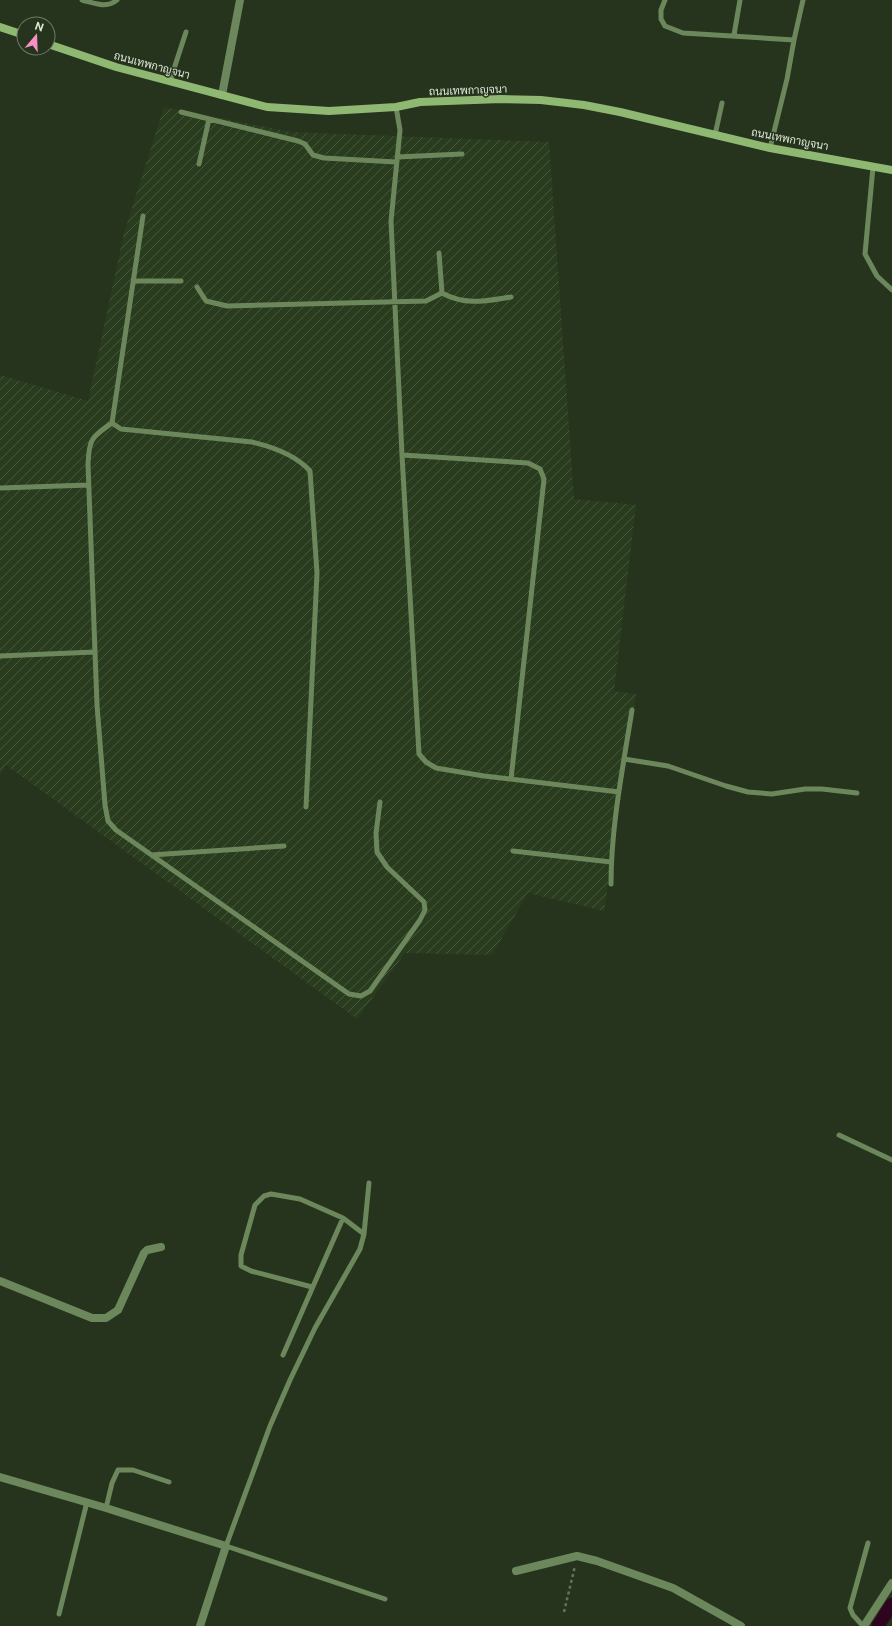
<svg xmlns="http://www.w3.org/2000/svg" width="892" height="1626" viewBox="0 0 892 1626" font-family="'Public Sans',Sarabun,sans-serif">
  <defs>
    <pattern id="industrial-furrows" width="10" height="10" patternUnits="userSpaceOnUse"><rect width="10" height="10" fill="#2a3c1e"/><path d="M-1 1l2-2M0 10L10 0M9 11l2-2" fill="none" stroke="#48583e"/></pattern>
  </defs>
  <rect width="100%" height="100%" fill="#26341d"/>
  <path fill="url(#industrial-furrows)" d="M164 107 290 132 549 142 574 499 636 505 614 691 636 694 604 911 528 893 492 955 405 953 357 1019 6 765 0 775V375L88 401 124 233Z"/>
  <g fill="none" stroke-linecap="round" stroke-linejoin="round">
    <path stroke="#2f041e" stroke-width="13" d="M878 1626 892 1604"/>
    <path stroke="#66725e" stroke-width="2.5" stroke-dasharray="3 3" stroke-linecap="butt" d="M564 1612 575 1566"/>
    <path stroke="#6d875c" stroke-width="5" d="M82 0C94 3 107 9 117 0
      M665 0 661 10V19L665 26 683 33 794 40 787 79 770 148
      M734 35 740 0
      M794 40 803 0
      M170 81 186 32
      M396 107 400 130 391 221 402 455 528 463 540 469 544 479 511 779
      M181 112 298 141 305 144 313 155 324 158 396 162
      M715 135 722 103
      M397 157 462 154
      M199 164 209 119
      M873 167 865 254 877 276 892 290
      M143 216 112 423 121 429 252 442C273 447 296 455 310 471L317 573 306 807
      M135 281H181
      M197 287 206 301 227 306 426 301 442 293 439 253
      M442 293C466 306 485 301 511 297
      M112 423C92 437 89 438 88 464L97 705 105 805 108 821 116 830 349 994 361 996 370 991 420 920 425 910 424 902 387 867 377 852 376 833 380 802
      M402 455 419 754 426 762 436 768 484 776 619 792
      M0 488 89 485
      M0 656 95 652
      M624 759 668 766 726 786 748 792 772 794 805 789H822L857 793
      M513 851 611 862
      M151 855 284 846
      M611 884C611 826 623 767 632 710
      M839 1135 892 1160
      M369 1183 364 1234 360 1249 315 1328 290 1380 270 1426 226 1546 385 1599
      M312 1287 251 1271 241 1266V1255L255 1205 264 1196 271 1194 300 1199 343 1218 364 1234
      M283 1355 343 1218
      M106 1508 112 1483 118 1470H133L169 1482
      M59 1614 87 1502
      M863 1626 853 1615 850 1608 868 1543"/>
    <path stroke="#6d875c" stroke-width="8" d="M222 95 240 0
      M0 1281 92 1318H106L118 1310 144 1253 147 1250 161 1247
      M0 1477 106 1508 226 1546 200 1626
      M516 1571 577 1556 597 1561 673 1588 741 1626
      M864 1626 892 1583"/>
    <path stroke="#8fb973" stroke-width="8" d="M0 27 24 35
      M48 44 116 67 267 107 329 111 396 107 420 102 501 99 541 100 584 105 620 112 770 148 892 170"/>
  </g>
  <g text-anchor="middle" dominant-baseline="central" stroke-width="3" stroke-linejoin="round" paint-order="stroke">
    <g font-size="11" fill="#dbe5d6" stroke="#26341d">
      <text transform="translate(152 65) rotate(15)">ถนนเทพกาญจนา</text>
      <text transform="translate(468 90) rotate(-2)">ถนนเทพกาญจนา</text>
      <text transform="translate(790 139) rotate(11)">ถนนเทพกาญจนา</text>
    </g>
  </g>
  <g transform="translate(36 36) rotate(19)"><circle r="19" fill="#26341d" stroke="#6e7b67"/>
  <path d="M0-3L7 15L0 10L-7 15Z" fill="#fa8fc7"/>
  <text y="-6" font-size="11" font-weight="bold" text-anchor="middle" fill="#dbe5d6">N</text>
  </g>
</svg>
